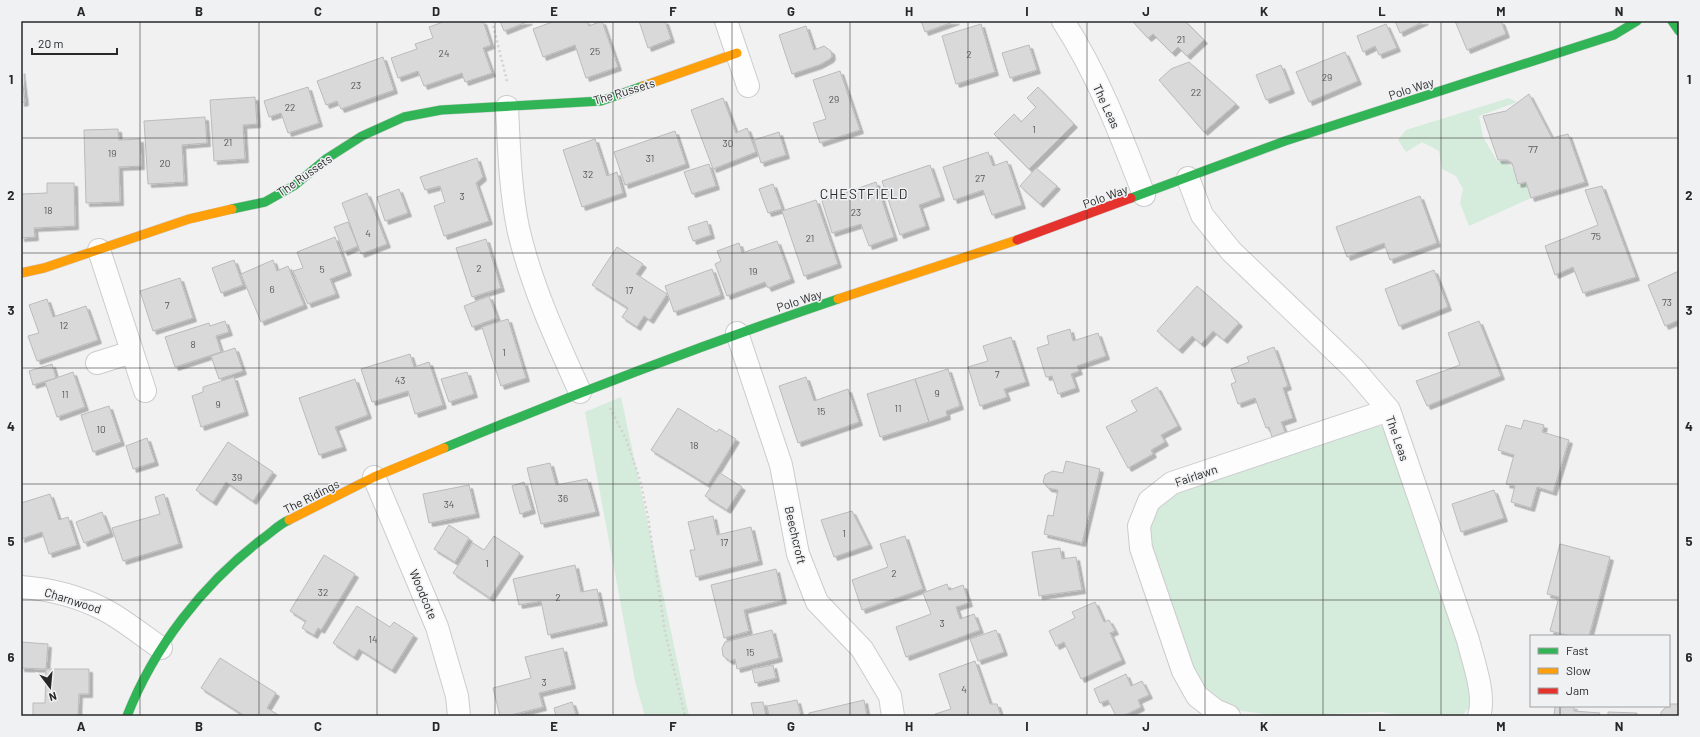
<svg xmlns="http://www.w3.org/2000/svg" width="1700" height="737" viewBox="0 0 1700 737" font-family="Barlow,sans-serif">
  <defs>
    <filter id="shadow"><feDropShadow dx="3.5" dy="3.5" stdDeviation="0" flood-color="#0004"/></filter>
  </defs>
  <rect width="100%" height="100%" fill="#f1f1f2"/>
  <path fill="#d5ebdb" d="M1509 98 1517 102 1479 116 1483 137 1497 161C1515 163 1513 169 1518 185L1526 183 1531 198 1469 226 1460 203 1463 189 1456 176 1442 169 1439 151 1422 142 1406 152 1398 140 1406 130Z
    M621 397 689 716H645L635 681 585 412Z
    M1370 425 1385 427 1469 670 1470 706 1462 716H1409L1381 712 1279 716 1235 710 1218 703 1189 671 1148 545 1152 514 1161 502 1175 492Z"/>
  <path fill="#d9d9d9" stroke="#bbbbbc" filter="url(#shadow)" d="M446 21H483L491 45 483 48 492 73 465 82 462 73 424 86 418 71 398 78 391 58 417 49 415 44 433 38 429 27Z
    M500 21H529L504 31Z
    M555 21H587L589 26 602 21 618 67 586 78 575 45 543 57 533 29Z
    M639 21H665L671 39 648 48Z
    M921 21H956L925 32Z
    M1134 21H1185L1204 40 1187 56 1178 47 1172 53 1153 34 1148 38 1133 22Z
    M1395 21H1425L1400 33Z
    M1455 21H1501L1506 34 1467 50Z
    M981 24 995 72 956 84 942 36Z
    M1386 24 1397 48 1379 55 1375 46 1363 52 1357 36Z
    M806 26 814 50 824 46 831 51 832 56 830 59 819 65 792 74 779 35Z
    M1029 45 1037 70 1010 78 1002 53Z
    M1345 52 1358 81 1309 102 1296 72Z
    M383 57 394 90 341 109 337 101 326 105 317 81Z
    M1189 62 1236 104 1204 132 1159 80 1171 69Z
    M1281 65 1291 90 1266 100 1256 75Z
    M21 70 25 102 21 103Z
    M840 71 860 130 820 143 813 123 826 119 813 80Z
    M308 87 319 123 288 133 281 113 269 117 264 101Z
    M1038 87 1074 124 1029 169 994 134 1014 114 1021 122 1036 107 1027 98Z
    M1529 94 1552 138 1568 134 1585 182 1531 198 1526 182 1518 184 1512 163 1507 160H1498L1483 116 1506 111Z
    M255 97 257 124 243 125 245 159 214 161 210 100Z
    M723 98 736 133 747 128 756 152 713 169 691 110Z
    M205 117 207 143 182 145 184 182 148 184 144 121Z
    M118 129 119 140 140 139 141 166 119 167 120 202 86 203 84 130Z
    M675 131 686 164 625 185 614 152Z
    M779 132 786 155 761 163 754 140Z
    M595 139 607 176 617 172 623 193 582 207 563 150Z
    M988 152 993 166 1007 161 1022 205 992 215 983 190 954 200 943 167Z
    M477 158 483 177 476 183 489 221 444 236 434 206 445 202 440 186 425 190 420 177Z
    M709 164 716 186 692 194 684 172Z
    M930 165 941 197 919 205 926 226 900 235 882 181Z
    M1036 168 1057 186 1040 204 1020 186Z
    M876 182 894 237 869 246 861 224 832 233 822 201Z
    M47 183H74L75 226 34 228 35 237 21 238V194L47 193Z
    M773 184 782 209 768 213 759 189Z
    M1602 186 1636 277 1583 293 1573 267 1555 275 1545 246 1598 225 1585 190Z
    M399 189 408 213 385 221 377 197Z
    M367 193 387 244 361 254 342 203Z
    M1420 196 1437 243 1390 260 1384 243 1347 257 1336 227Z
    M816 200 838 264 804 276 782 211Z
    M707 221 711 235 693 241 688 227Z
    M348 222 358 246 344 252 334 227Z
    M335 237 348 272 330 279 336 294 308 304 293 271 303 268 297 252Z
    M486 239 501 288 472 297 456 248Z
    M777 241 791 279 768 288 765 282 727 296 715 264 721 261 717 251 739 243 742 253Z
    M617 247 643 264 636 274 667 294 650 320 644 316 637 327 622 317 628 308 592 285Z
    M234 260 243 285 221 293 212 268Z
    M273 260 277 271 288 266 304 305 261 322 241 274Z
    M712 269 721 295 674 312 665 286Z
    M1434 270 1448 307 1399 326 1385 289Z
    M1679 271V320L1665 326 1648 285Z
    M180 278 193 318 153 331 140 291Z
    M1197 286 1239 323 1224 340 1213 331 1201 344 1192 336 1179 350 1157 331Z
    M489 296 497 318 472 327 464 306Z
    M47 299 53 317 86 306 98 340 37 361 28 336 39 333 29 305Z
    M508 319 526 378 501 386 482 327Z
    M225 321 229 332 216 336 221 352 175 367 165 337 209 323 210 326Z
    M1479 321 1501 376 1427 406 1416 381 1460 365 1448 333Z
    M1070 329 1073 341 1098 333 1106 356 1077 366 1079 371 1071 374 1076 388 1058 394 1052 376 1046 377 1037 348 1049 344 1047 336Z
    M1011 337 1026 382 1004 389 1007 397 980 406 968 367 988 361 983 346Z
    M1274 347 1288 386 1283 388 1293 418 1281 422 1285 432 1272 437 1269 427 1266 428 1255 398 1238 404 1231 384 1236 382 1231 369 1249 362 1247 357Z
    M235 348 243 371 219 379 211 356Z
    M410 354 414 367 429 362 443 405 415 414 408 391 372 402 361 369Z
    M52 364 56 378 33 385 29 371Z
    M948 369 960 406 946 411 947 416 929 422 915 379Z
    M73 372 85 407 57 417 45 382Z
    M467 372 474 394 449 402 441 379Z
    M234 377 245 412 201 427 192 396 203 392V387Z
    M806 377 814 401 848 389 859 422 798 443 779 386Z
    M355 379 368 415 335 427 343 447 319 455 299 398Z
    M915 379 929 422 880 437 867 394Z
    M1157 387 1178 426 1161 435 1165 442 1151 450 1153 454 1128 468 1106 427 1137 411 1131 401Z
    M109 406 121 442 93 452 81 415Z
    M678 408 717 432 719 429 736 439 708 485 651 450Z
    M1524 420 1544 425 1542 432 1569 440 1553 492 1537 487 1531 508 1511 502 1515 486 1506 484 1514 455 1498 450 1506 425 1521 429Z
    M147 438 155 462 133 469 126 446Z
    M228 442 273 472 253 501 226 482 213 502 196 490Z
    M1066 461 1100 469 1082 543 1044 534 1048 515 1053 516 1058 490 1048 488 1043 482 1045 475 1052 471 1063 473Z
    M550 463 556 485 587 479 596 512 541 524 527 468Z
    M720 473 742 487 727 510 705 496Z
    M524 482 532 510 520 514 512 486Z
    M469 485 476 514 429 523 423 494Z
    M1494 490 1504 518 1461 532 1452 504Z
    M50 494 59 520 68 517 77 545 49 554 42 532 21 539V503Z
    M164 494 179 544 123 561 112 528 160 514 155 497Z
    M852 511 869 545 834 557 821 520Z
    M102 512 110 533 84 543 76 522Z
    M713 516 717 535 751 527 759 561 696 577 690 550H695L688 522Z
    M449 525 469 538 455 562 434 549Z
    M494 536 520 553 490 598 453 573 473 543 484 550Z
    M905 536 923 589 862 610 852 580 888 567 880 544Z
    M1560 544 1610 557 1589 636H1571L1550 631 1559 597 1547 594Z
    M1060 548 1062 559 1076 557 1082 590 1039 596 1032 552Z
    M324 555 355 574 321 630 318 628 314 635 302 628 306 621 290 611Z
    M575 565 581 592 597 589 604 622 548 635 541 601 519 605 513 579Z
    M776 569 783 600 744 610 749 631 724 638 711 585Z
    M947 584 949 590 963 585 969 603 956 607 960 619 974 614 980 630 906 657 896 627 931 614 923 593Z
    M1095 602 1104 622 1109 620 1115 631 1110 633 1122 660 1081 679 1064 642 1056 646 1049 631 1075 618 1072 612Z
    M357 606 390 627 394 622 414 635 392 670 359 649 354 657 333 643Z
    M772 630 779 658 737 669 735 659 730 661 723 656 722 648 725 642Z
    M996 630 1004 652 978 661 970 639Z
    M21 642 48 644 46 669 21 668Z
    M563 648 572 685 539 693 543 707 507 716H500L493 688 531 678 525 657Z
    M220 658 276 693 267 708 280 716H245L201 688Z
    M975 661 990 704H997L1001 716H935V714L951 709 939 674Z
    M773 665 776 678 755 683 752 669Z
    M46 669H89V694H79L78 716H33V703H45Z
    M1126 674 1131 686 1142 681 1149 695 1138 700 1141 707 1123 716H1116L1108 700 1100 703 1094 689Z
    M797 700 801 716H769L767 706Z
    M864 700 867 716H809V713Z
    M572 702 576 714 556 716 554 708Z
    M763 702 766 716H754L751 703Z
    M1669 704H1679V716H1661V712Z
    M1555 706H1574V711L1600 713 1599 716H1554Z
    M1608 712 1637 713V716H1608Z"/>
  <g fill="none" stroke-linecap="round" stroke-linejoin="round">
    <defs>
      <path id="street" d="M726 21 748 86
        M1063 21C1098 75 1121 135 1144 195
        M507 107C509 147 510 188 518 228 531 285 556 339 580 392
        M1188 178 1202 215 1231 251 1354 369 1389 410 1468 640C1473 661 1486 695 1479 716
        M99 250 145 391
        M737 333 781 465 798 554 817 602 862 649 890 696 893 716
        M97 363 132 352
        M374 477 437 627 457 696 459 716
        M21 587C49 589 80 597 105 610 124 620 143 636 161 648
        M1229 716 1215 710 1197 696 1183 671 1141 548 1139 526 1149 501 1172 483 1389 410"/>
      <path id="fast" d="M1672 21 1679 31
        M1131 198 1285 141 1614 35 1637 21
        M232 209 265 202 295 185 326 159 362 136 404 117 441 110 601 101 643 86
        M444 448C574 394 705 344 838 299
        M127 716C154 647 203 584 262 539 271 533 279 524 289 520"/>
      <path id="slow" d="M643 86 737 53
        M21 273 44 268 189 219 232 209
        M838 299 1017 240
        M289 520 374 477 444 448"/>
      <path id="jam" d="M1017 240 1131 198"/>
    </defs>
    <use href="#street" stroke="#cccccd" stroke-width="24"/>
    <use href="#fast" stroke="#cccccd" stroke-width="10"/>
    <use href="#slow" stroke="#cccccd" stroke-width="10"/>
    <use href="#jam" stroke="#cccccd" stroke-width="10"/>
    <path stroke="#d1d1d1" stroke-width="2.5" stroke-dasharray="2 3" stroke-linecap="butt" d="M492 21 507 81
      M610 408 626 439 640 480 648 517 665 632 685 716"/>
    <use href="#street" stroke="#fdfdfd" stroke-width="22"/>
    <use href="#fast" stroke="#30b455" stroke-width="9"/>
    <use href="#slow" stroke="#ff9f0a" stroke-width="9"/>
    <use href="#jam" stroke="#e5322d" stroke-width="9"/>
  </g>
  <path fill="none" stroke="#282829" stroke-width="1" stroke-opacity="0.55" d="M140 21V716M259 21V716M377 21V716M495 21V716M613 21V716M732 21V716M850 21V716M968 21V716M1087 21V716M1205 21V716M1323 21V716M1441 21V716M1560 21V636M21 138H1679M21 253H1679M21 368H1679M21 484H1679M21 600H1679M1560 706V716"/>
  <g text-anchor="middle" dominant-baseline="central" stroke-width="3" stroke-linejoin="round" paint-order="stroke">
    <g font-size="10" fill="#565657">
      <text x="1181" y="39">21</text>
      <text x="595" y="51">25</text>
      <text x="444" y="53">24</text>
      <text x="969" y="54">2</text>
      <text x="1327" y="77">29</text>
      <text x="356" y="85">23</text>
      <text x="1196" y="92">22</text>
      <text x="834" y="99">29</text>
      <text x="290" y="107">22</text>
      <text x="1034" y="129">1</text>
      <text x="228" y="142">21</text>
      <text x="728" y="143">30</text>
      <text x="1533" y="149">77</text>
      <text x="112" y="153">19</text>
      <text x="650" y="158">31</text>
      <text x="165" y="163">20</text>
      <text x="588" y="174">32</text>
      <text x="980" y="178">27</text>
      <text x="462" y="196">3</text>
      <text x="48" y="210">18</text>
      <text x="856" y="212">23</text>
      <text x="368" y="233">4</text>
      <text x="1596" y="236">75</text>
      <text x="810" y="238">21</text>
      <text x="479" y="268">2</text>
      <text x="322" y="269">5</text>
      <text x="753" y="271">19</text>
      <text x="272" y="289">6</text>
      <text x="629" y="290">17</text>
      <text x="1667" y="302">73</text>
      <text x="167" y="305">7</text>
      <text x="64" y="325">12</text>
      <text x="193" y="344">8</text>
      <text x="504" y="352">1</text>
      <text x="997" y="374">7</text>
      <text x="400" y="380">43</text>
      <text x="937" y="393">9</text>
      <text x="65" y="394">11</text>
      <text x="218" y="404">9</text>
      <text x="898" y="408">11</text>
      <text x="821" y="411">15</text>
      <text x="101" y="429">10</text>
      <text x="694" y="445">18</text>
      <text x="237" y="477">39</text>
      <text x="563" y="498">36</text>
      <text x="449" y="504">34</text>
      <text x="844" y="533">1</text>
      <text x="724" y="542">17</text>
      <text x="487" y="563">1</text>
      <text x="894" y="573">2</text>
      <text x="323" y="592">32</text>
      <text x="558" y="597">2</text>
      <text x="942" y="623">3</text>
      <text x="373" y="639">14</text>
      <text x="750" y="652">15</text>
      <text x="544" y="682">3</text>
      <text x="964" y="689">4</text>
    </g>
    <g font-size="12" fill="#282829" stroke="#f0f1f3">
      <text transform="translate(1411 88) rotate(-18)">Polo Way</text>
      <text transform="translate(624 91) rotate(-17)">The Russets</text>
      <text transform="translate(1107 106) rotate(65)">The Leas</text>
      <text transform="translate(304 175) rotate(-35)">The Russets</text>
      <text transform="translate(1105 196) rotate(-20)">Polo Way</text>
      <text transform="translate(799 300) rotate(-18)">Polo Way</text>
      <text transform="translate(1398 438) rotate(71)">The Leas</text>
      <text transform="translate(1196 475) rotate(-19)">Fairlawn</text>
      <text transform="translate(311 496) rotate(-27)">The Ridings</text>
      <text transform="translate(796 535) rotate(77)">Beechcroft</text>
      <text transform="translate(424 594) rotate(67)">Woodcote</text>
      <text transform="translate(73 600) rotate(18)">Charnwood</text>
    </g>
    <g font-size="14" letter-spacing="1" fill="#2b2c2d" stroke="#f0f1f3">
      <text x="864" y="193">CHESTFIELD</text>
    </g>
  </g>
  <rect width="1700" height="737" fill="none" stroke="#f0f1f3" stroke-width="44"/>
  <rect x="1530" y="635" width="140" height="72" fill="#f0f1f3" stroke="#a0a1a2"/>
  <rect x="1538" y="648" width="20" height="6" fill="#30b455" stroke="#a0a1a2"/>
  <text x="1566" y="655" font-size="12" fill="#282829">Fast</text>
  <rect x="1538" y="668" width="20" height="6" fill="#ff9f0a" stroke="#a0a1a2"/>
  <text x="1566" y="675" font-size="12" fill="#282829">Slow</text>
  <rect x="1538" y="688" width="20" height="6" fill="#e5322d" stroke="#a0a1a2"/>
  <text x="1566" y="695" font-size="12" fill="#282829">Jam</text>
  <g transform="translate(50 687) rotate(164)" stroke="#f0f1f3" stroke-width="3" paint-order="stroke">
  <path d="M0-3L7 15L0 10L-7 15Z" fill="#282829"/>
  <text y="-6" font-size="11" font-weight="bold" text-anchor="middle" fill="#282829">N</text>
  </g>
  <path d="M32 48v6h85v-6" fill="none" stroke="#282829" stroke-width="2"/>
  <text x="38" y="48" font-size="12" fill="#282829" stroke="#f0f1f3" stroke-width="3" paint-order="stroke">20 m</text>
  <rect x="22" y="22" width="1656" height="693" fill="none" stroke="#282829" stroke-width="1.5"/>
  <g font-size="13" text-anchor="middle" font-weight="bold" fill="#282829">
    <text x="81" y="16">A</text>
    <text x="199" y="16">B</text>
    <text x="318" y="16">C</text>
    <text x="436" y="16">D</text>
    <text x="554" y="16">E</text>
    <text x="673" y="16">F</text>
    <text x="791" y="16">G</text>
    <text x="909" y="16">H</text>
    <text x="1027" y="16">I</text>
    <text x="1146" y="16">J</text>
    <text x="1264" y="16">K</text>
    <text x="1382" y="16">L</text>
    <text x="1501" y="16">M</text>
    <text x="1619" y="16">N</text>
    <text x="11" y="84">1</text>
    <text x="1689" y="84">1</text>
    <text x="11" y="200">2</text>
    <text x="1689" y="200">2</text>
    <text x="11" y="315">3</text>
    <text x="1689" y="315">3</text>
    <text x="11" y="431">4</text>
    <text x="1689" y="431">4</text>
    <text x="11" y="546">5</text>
    <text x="1689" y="546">5</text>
    <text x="11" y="662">6</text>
    <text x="1689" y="662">6</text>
    <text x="81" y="731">A</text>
    <text x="199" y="731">B</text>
    <text x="318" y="731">C</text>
    <text x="436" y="731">D</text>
    <text x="554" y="731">E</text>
    <text x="673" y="731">F</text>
    <text x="791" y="731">G</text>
    <text x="909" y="731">H</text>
    <text x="1027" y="731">I</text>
    <text x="1146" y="731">J</text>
    <text x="1264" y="731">K</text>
    <text x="1382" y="731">L</text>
    <text x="1501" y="731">M</text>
    <text x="1619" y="731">N</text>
  </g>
</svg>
